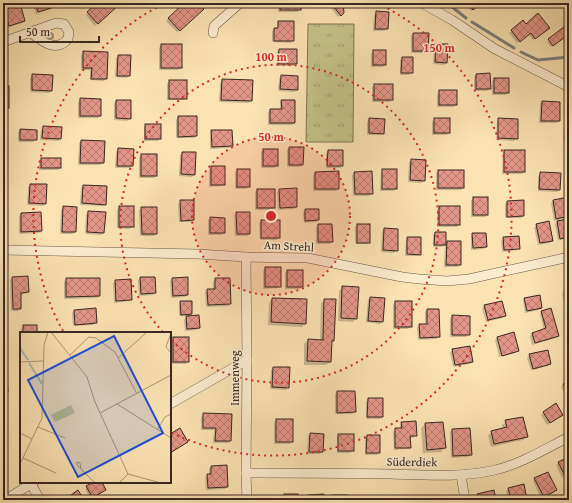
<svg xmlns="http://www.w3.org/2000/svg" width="572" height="503" viewBox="0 0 572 503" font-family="'Gentium Book Plus',serif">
  <defs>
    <pattern id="park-tufts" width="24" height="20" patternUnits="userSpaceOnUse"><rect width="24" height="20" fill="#c4c289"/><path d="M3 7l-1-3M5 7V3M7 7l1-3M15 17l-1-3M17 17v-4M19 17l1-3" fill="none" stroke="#a09e70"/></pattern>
    <pattern id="building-cross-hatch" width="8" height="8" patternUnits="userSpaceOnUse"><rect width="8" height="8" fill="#e39687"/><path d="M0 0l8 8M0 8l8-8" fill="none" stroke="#b97a6e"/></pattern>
  </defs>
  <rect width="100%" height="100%" fill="#fbe2b3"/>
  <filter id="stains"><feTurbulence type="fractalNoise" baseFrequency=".005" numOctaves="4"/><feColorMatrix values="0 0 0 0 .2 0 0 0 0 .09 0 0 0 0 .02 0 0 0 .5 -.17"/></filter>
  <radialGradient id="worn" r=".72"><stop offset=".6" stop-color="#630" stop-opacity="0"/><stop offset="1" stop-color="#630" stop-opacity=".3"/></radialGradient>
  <!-- park -->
  <polygon fill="url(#park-tufts)" stroke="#7e7454" points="308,24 354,24 353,142 306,142"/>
  <!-- shadow -->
  <g fill="#0003">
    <polygon points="15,3 19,3 24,20 22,23 7,28 3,17 3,7"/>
    <polygon points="32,3 52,3 53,6 51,9 36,14"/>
    <polygon points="69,3 79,3 74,8"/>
    <polygon points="99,3 120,3 95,26 86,15"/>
    <polygon points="186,3 198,3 203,8 177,32 166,21"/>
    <polygon points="278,3 300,3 300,9 298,12 278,12"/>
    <polygon points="327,3 342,3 343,13 338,17"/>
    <polygon points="464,3 481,3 471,11"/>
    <polygon points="376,12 387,29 384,31 373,31 374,15"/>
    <polygon points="279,22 293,40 291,43 272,42 272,31 274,29 277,29 277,24"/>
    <polygon points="523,22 525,25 546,30 533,40 528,34 517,43 509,33"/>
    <polygon points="569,24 569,47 562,38 551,47 547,42"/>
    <polygon points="413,34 427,51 425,53 411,53 411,36"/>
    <polygon points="161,45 181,68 178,70 159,70 159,48"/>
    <polygon points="437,45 446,62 444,65 433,64 434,47"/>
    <polygon points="279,50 296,64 293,66 276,66 277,52"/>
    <polygon points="373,51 385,65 383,67 371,67 371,54"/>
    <polygon points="84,52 106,78 104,81 90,80 90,70 81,70 81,55"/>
    <polygon points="118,56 130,56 129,75 127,78 115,77 116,58"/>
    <polygon points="402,58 412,73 409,75 400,75 400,60"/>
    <polygon points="33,75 51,91 49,93 30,92 30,78"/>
    <polygon points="476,75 490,88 487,91 474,91 474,77"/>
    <polygon points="281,76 297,90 294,92 278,91 279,79"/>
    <polygon points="494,79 508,92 506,95 492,95 492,81"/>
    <polygon points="222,80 251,100 249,103 219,102 220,83"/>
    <polygon points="169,81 186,98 184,100 167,100 167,84"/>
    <polygon points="374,85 392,100 390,102 372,102 372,87"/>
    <polygon points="439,91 456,105 454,107 437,107 437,94"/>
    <polygon points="81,99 100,116 98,118 78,118 78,102"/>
    <polygon points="117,101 130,118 127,121 114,120 114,103"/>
    <polygon points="282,101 294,123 292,125 268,125 268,112 270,110 280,110 280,103"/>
    <polygon points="542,102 559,121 556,123 539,123 540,104"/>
    <polygon points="178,117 196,136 194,138 176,138 176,120"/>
    <polygon points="369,119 383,133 381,135 367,135 367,122"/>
    <polygon points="434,119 449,119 449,133 447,135 432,135 432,122"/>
    <polygon points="499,119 517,138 514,141 496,140 497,122"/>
    <polygon points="567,123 569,123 569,142 563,141 564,126"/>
    <polygon points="146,125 160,139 158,141 144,141 144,128"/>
    <polygon points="43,127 61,128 60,139 58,141 40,140 41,130"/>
    <polygon points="20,130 36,140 33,142 18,142 18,132"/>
    <polygon points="212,131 232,146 229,148 210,149 210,134"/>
    <polygon points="81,141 103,163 100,165 78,165 79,143"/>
    <polygon points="289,148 303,148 302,165 300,167 287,167 287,150"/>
    <polygon points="118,149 132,166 130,168 115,168 116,152"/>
    <polygon points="263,150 277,166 274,168 261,168 261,152"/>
    <polygon points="328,151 342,165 340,168 326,168 326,153"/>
    <polygon points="505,151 524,172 522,174 502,174 503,153"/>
    <polygon points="182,153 194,174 192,177 179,176 180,155"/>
    <polygon points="141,155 156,176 154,178 139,178 139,158"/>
    <polygon points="41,159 60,159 60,168 58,170 39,170 39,161"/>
    <polygon points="411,160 424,181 421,183 408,182 409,162"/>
    <polygon points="211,167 224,184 222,186 209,187 209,170"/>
    <polygon points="237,170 249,187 246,189 235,189 235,172"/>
    <polygon points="383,170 396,188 394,191 380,191 381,172"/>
    <polygon points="438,171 463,188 461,190 436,190 436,173"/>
    <polygon points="316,173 338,189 336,191 313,191 313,175"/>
    <polygon points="355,173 372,193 369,196 353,196 352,175"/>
    <polygon points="541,173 559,190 557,192 538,191 538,176"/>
    <polygon points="30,185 45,203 43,206 27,205 28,187"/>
    <polygon points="83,186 105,204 103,206 80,205 81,188"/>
    <polygon points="296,189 296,207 294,209 278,210 277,192 280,190"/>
    <polygon points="257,190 274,207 272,210 255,210 255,192"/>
    <polygon points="473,198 488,215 485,217 471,217 471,201"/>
    <polygon points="569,198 569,218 554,221 551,203 553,201"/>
    <polygon points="181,201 193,220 191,222 179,222 178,204"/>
    <polygon points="507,202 523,215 521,218 505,218 505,204"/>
    <polygon points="64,207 75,232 73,234 60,234 61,210"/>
    <polygon points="119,207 133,226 130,229 117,228 117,210"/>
    <polygon points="440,207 459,225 457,227 437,227 437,209"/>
    <polygon points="142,208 156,234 154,236 140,236 139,210"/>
    <polygon points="306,210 318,220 316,222 304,223 303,212"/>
    <polygon points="89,212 104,232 101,235 85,234 86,214"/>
    <polygon points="40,213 41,231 39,233 19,234 19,216 21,214"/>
    <polygon points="237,213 249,234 247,236 235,236 234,215"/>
    <polygon points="211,218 224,233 222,235 208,235 208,220"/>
    <polygon points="559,220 560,221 569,220 569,238 558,240 555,224"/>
    <polygon points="262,221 279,237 277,240 260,240 259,223"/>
    <polygon points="318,225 332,242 330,244 316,244 316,227"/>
    <polygon points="357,225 369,242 367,244 355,244 355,227"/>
    <polygon points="537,225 552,240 550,243 538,245 534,227"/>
    <polygon points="384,229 397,230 397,250 394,253 381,252 382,231"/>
    <polygon points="435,233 445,244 447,242 460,265 457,267 444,267 445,245 442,247 433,247 433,235"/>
    <polygon points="473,234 486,247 483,249 471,250 471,236"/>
    <polygon points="408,238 420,254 418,256 405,256 406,240"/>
    <polygon points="504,238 519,248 516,250 502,252 501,241"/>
    <polygon points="265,268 280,286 278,288 263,289 263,271"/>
    <polygon points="288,271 302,287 299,289 285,289 285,273"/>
    <polygon points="27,277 28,292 25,294 20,295 20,308 18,311 11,311 10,280 12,278"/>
    <polygon points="140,278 155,293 153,295 139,296 138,280"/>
    <polygon points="66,279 99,296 97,298 64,299 64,282"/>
    <polygon points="173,279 187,295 185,297 171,298 170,281"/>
    <polygon points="215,279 230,303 228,306 206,307 205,292 207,290 213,290 213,282"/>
    <polygon points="115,281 131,299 129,301 114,303 113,283"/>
    <polygon points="343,287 356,318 353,322 338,321 339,291"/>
    <polygon points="569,291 569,304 565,305 562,294 565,292"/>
    <polygon points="370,298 382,321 380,324 366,322 368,300"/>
    <polygon points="272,299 305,323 302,327 268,325 269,302"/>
    <polygon points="525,299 541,308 539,310 525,313 523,301"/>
    <polygon points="325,300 333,341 331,343 330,362 326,365 304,365 304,344 308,340 320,341 321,303"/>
    <polygon points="181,302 191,314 188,317 199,327 197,330 185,331 184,320 188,316 179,316 179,304"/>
    <polygon points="395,302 411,326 408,329 393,329 393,305"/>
    <polygon points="485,306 505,315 502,318 486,322 482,308"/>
    <polygon points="427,310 439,337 436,339 418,340 417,327 420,325 425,325 425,312"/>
    <polygon points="74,311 95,323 93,325 73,326 72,313"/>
    <polygon points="542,312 558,336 556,338 532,345 530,336 532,333 544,330 540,314"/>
    <polygon points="452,316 469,334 466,337 450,337 450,319"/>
    <polygon points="23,326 36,333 21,333 21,349 21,329"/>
    <polygon points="173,338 188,361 186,364 171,364 171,341"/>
    <polygon points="497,338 518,351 515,353 499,357 495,340"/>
    <polygon points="453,350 472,362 470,364 453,367 450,352"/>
    <polygon points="530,355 550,364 548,366 531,370 527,358"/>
    <polygon points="273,368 288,387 286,390 270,389 271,370"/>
    <polygon points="569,381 569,401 561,387"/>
    <polygon points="337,392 355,412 352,414 335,414 335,394"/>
    <polygon points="368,399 382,417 380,419 366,419 366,402"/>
    <polygon points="543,413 559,417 547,425 541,415"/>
    <polygon points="204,415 230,441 228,443 213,443 214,430 201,430 201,417"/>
    <polygon points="277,420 292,441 290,444 274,444 274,422"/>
    <polygon points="506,421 526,437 523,440 491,447 488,435 492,432 503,429 502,425"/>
    <polygon points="402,423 416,435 413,438 409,438 410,447 407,449 394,450 393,432 395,429 400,429 400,425"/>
    <polygon points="443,423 444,448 441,452 423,453 421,428 425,424"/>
    <polygon points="469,429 471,455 468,457 451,458 450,432 452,430"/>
    <polygon points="310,434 322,452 320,454 307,454 308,436"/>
    <polygon points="339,435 353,451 350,453 337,453 337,437"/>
    <polygon points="367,436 379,436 379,452 377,455 365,455 365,438"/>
    <polygon points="569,459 569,474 562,478 556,465 559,463"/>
    <polygon points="211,467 227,487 225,489 206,490 205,477 208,475 209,475 209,469"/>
    <polygon points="535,479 556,490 554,492 541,499 533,481"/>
    <polygon points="95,482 101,482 103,492 97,495 98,500 85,500 89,497 85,489"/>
    <polygon points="509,488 526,500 508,500 506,491"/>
    <polygon points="478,495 495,500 476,500 476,497"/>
  </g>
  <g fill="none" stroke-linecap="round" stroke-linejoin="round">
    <!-- stream -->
    <g stroke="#79807b" stroke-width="3">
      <polyline points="447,3 466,18"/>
      <polyline points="472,22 514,48"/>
      <polyline points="521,52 538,60 569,57"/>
    </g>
  </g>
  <!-- building -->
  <g fill="url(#building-cross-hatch)" stroke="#392720">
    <polygon points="12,3 20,3 25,21 9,26 3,6"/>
    <polygon points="35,3 53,3 54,7 38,12"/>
    <polygon points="73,3 81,3 77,7"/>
    <polygon points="97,3 121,3 98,24 87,12"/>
    <polygon points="184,3 199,3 204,9 180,31 168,18"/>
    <rect x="280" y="3" width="21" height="7"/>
    <polygon points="331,3 343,3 344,13 341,16"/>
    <polygon points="468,3 482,3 473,10"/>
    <polygon points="376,11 389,12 388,29 375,29"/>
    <polygon points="538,13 550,28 535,39 531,33 520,42 511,30 523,20 526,24"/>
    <polygon points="278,21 294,21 294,41 274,41 274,28 278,28"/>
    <polygon points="569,23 569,42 565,37 553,46 548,39"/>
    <polygon points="413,33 429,33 428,51 413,51"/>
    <rect x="161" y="44" width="21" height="24"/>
    <polygon points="436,44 448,44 447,63 435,62"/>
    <polygon points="279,49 297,49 297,64 278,64"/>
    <rect x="373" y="50" width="13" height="15"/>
    <polygon points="83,51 108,52 107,79 91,79 92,68 83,68"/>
    <polygon points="118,55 131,55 130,76 117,76"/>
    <polygon points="402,57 413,57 413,73 401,73"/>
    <polygon points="490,73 491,89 476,89 476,74"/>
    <polygon points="32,74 53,75 52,91 32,90"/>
    <polygon points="281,75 298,76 298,90 280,89"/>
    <rect x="494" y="78" width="15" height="15"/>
    <polygon points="222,79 253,80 252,101 221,100"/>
    <rect x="169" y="80" width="18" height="19"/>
    <rect x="374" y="84" width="19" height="16"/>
    <rect x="3" y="86" width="6" height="22"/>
    <rect x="439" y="90" width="18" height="15"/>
    <polygon points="80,98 101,99 101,116 80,116"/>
    <polygon points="116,100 131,100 131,119 116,118"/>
    <polygon points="281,100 295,100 295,123 270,123 270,109 282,109"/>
    <polygon points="542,101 560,102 560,121 541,121"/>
    <polygon points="178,116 197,116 197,136 178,137"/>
    <polygon points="369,118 385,119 384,134 369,133"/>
    <rect x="434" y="118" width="16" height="15"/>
    <polygon points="498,118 518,119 518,139 498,138"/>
    <polygon points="566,122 569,122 569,140 565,139"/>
    <rect x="145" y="124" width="16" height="15"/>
    <polygon points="43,126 62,127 61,139 42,138"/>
    <polygon points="20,129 37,130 37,140 20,140"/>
    <polygon points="211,130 232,130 233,146 212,147"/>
    <polygon points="81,140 105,141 104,163 80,163"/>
    <polygon points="289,147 304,147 303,165 289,165"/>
    <polygon points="118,148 134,149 133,166 117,166"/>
    <rect x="263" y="149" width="15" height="17"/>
    <polygon points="328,150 343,150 343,166 327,166"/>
    <rect x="504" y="150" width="21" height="22"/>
    <polygon points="182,152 196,152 195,175 181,174"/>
    <rect x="141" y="154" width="16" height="22"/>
    <rect x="41" y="158" width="20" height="10"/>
    <polygon points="411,159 426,160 425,181 410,180"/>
    <rect x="211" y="166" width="14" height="19"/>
    <rect x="237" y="169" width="13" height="18"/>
    <rect x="382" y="169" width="15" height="20"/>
    <rect x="438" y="170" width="26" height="18"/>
    <polygon points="339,171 339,189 315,189 315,172"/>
    <polygon points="372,171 373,194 355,194 354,172"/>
    <polygon points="540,172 561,173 560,190 539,189"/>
    <polygon points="30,184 47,184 46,204 29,203"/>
    <polygon points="83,185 107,186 106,205 82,203"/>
    <polygon points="297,188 297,207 280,208 279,189"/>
    <rect x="257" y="189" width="18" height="19"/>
    <rect x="473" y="197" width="15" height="18"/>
    <polygon points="569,197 569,216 556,219 553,200"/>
    <polygon points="180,200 194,200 194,220 181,221"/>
    <polygon points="524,200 524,216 507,217 507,201"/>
    <polygon points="63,206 77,207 76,232 62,232"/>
    <rect x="119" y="206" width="15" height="21"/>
    <rect x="439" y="206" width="21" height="19"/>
    <polygon points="141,207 157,207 157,234 142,234"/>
    <polygon points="305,209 319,209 319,220 305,221"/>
    <polygon points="88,211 106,212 104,233 87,232"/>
    <polygon points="41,212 42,231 21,232 21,213"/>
    <polygon points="236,212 250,212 250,234 237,234"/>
    <polygon points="210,217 225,218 225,233 210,233"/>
    <polygon points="569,219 569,237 560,239 557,221"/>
    <rect x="261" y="220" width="19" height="18"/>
    <polygon points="549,221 553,241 540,243 536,224"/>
    <polygon points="318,224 332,224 333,242 318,242"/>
    <rect x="357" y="224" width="13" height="19"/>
    <polygon points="384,228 398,229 398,251 383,250"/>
    <polygon points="435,232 446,232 446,245 434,245"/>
    <polygon points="472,233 486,233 487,247 473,248"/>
    <polygon points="519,236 520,249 504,250 503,237"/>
    <polygon points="407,237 421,237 421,255 407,254"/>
    <polygon points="447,241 461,241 461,265 446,265"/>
    <rect x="265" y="267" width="16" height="20"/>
    <rect x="287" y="270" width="16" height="17"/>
    <polygon points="28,276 29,292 21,293 21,309 13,309 12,277"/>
    <polygon points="140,277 155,277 156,293 141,294"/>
    <polygon points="188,277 188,295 173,296 172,278"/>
    <polygon points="66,278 100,278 100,296 66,297"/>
    <polygon points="215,278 230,278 231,304 208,305 207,289 215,289"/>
    <polygon points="131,279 132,300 116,301 115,280"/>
    <polygon points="342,286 359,287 357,319 341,318"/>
    <polygon points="569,290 569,305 568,306 564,291"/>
    <polygon points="540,295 542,308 527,311 524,298"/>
    <polygon points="370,297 385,298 383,322 368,321"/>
    <polygon points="272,298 307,299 306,324 271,322"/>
    <polygon points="324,299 336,299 334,341 332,341 331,362 307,361 308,339 323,340"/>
    <polygon points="180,301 192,301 192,314 181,315"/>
    <rect x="395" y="301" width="17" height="26"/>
    <polygon points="502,301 506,316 488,320 484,305"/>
    <polygon points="96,308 97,323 75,325 74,310"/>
    <polygon points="551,308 559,336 535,343 532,333 546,328 541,311"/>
    <polygon points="427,309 439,309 440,337 420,338 419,324 427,324"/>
    <polygon points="199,315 200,328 187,329 186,316"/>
    <polygon points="452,315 470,316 470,335 452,335"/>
    <polygon points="3,319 4,319 5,362 3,362"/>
    <rect x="23" y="325" width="14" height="8"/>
    <polygon points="514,332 519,351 502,356 497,337"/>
    <rect x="173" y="337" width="16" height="25"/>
    <polygon points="470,346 473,362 455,365 452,349"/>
    <polygon points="548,350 551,364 533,369 529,354"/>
    <polygon points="273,367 290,367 289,388 272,387"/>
    <polygon points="3,375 7,375 8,392 3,393"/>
    <polygon points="569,380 569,395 563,384"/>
    <polygon points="337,391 355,391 356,412 337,413"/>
    <polygon points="368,398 383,398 383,417 367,417"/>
    <polygon points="556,403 563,415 550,423 543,412"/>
    <polygon points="203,413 232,414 231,441 215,441 216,428 203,428"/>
    <polygon points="523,417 528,437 494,444 491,431 507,427 505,420"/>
    <rect x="276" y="419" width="17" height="23"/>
    <polygon points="416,421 417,436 410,436 411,448 395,448 395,428 402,428 401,422"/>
    <polygon points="443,422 446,448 427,450 425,423"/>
    <polygon points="180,428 188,442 170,453 170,434"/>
    <polygon points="470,428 472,455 453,456 452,429"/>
    <polygon points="310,433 324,434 323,452 309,452"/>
    <rect x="338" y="434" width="16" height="17"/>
    <polygon points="367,435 380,435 380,453 366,453"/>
    <rect x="3" y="448" width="3" height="12"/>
    <polygon points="569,457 569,474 565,476 558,462"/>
    <polygon points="227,465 228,487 208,488 207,474 211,474 211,466"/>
    <polygon points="548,472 557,490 544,497 534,478"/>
    <polygon points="93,482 102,482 106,490 97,495 100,499 99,500 84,500 84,499 91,495 86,486"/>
    <polygon points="524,484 527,500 511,500 508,488"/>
    <polygon points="78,490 84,500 64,500"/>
    <polygon points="494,490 496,500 479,500 477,494"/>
    <rect x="284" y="494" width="14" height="6"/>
    <polygon points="324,494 324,500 308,500 308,495"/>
    <rect x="332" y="495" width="15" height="5"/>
    <rect x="382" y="496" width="15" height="4"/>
    <polygon points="430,496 446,497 446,500 430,500"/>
  </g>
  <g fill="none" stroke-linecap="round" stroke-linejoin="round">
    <defs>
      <g id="street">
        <polyline points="422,3 452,20 495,49 569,87"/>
        <polyline points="213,33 214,26 240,3"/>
        <path d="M3,42L56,23L64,24L69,32L68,39C56,53 42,41 31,33"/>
        <polyline points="3,250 198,254 246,257 308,258 402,277 419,279 447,281 469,279 569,257"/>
        <polyline points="246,257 247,360 246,473 247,500"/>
        <polyline points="170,404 247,360"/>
        <path d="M246,473C294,473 341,473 389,474C424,475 460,478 495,470C521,464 545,449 569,437"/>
        <polyline points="461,475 465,500"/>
        <polyline points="31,484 40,500"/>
        <polyline points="5,500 34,482"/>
      </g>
    </defs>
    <!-- street casing -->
    <use href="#street" stroke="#6a5645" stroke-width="10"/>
    <!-- street -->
    <use href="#street" stroke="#fcecce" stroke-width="9"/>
  </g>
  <!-- trees -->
  <circle fill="#a49170" cx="50" cy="36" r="4"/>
  <!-- distance rings -->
  <circle cx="271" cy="216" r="79" fill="#d62828" fill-opacity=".12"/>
  <g fill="none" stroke="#d62828" stroke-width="2" stroke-dasharray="2 4">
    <circle cx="271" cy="216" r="79"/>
    <path d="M163 332A159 159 0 1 1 171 340"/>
    <path d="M63 331A238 238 0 0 1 165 3M377 3A238 238 0 0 1 170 432"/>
  </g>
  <g text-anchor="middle" stroke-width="3" stroke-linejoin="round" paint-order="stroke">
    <!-- street labels -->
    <g font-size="12" fill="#392720" stroke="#fcecce">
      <text transform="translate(289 246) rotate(3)" y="4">Am Strehl</text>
      <text transform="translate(235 378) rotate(-90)" y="4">Immenweg</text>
      <text transform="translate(412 462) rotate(1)" y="4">Süderdiek</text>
    </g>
  </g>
  <!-- overview -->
  <g transform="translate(20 332)">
    <rect width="151" height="151" fill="#fbe2b3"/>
    <path d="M51,73L55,81L35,90L31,83Z" fill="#c4c289"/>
    <path fill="none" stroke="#a3bcb7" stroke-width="2" d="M0,16L8,28M9,31L22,52"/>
    <path fill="none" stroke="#ad9778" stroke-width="1" d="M31,0L67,45L75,70L108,142M151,1L146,15L151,21M50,23L69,5L76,6L95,20L117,62M98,26L127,0M0,30L23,29M97,72L151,106M80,81L151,43M18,95L45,106M137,98L145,85L151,82M0,101L12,107M3,126L36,141M0,132L22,86L24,13L28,0M61,137L60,131L57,130V133L75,151M108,142L141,151M99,151L108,142"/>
    <path fill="#1d4ed8" fill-opacity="0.15" stroke="#1d4ed8" stroke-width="2" d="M94,4L143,101L58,145L8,48Z"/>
    <rect width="151" height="151" fill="none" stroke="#392720" stroke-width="2"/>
  </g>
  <circle cx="271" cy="216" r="6" fill="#d62828" stroke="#fcecce" stroke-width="2"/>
  <g font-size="12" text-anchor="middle" font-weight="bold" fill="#d62828" stroke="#fcecce" stroke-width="3" stroke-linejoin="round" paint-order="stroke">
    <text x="439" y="52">150 m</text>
    <text x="271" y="61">100 m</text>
    <text x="271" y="141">50 m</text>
  </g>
  <!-- margin -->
  <rect width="572" height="503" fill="none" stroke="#fbe2b3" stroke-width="16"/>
  <rect x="4" y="4" width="564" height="495" fill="none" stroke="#392720" stroke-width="2"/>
  <rect x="8" y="8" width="556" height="487" fill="none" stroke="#392720"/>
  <!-- scale -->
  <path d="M20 36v6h79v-6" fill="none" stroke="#392720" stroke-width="2"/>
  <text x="26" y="36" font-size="12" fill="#392720" stroke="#fcecce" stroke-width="3" paint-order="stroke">50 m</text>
  <rect width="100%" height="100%" filter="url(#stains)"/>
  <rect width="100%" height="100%" fill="url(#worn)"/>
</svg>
